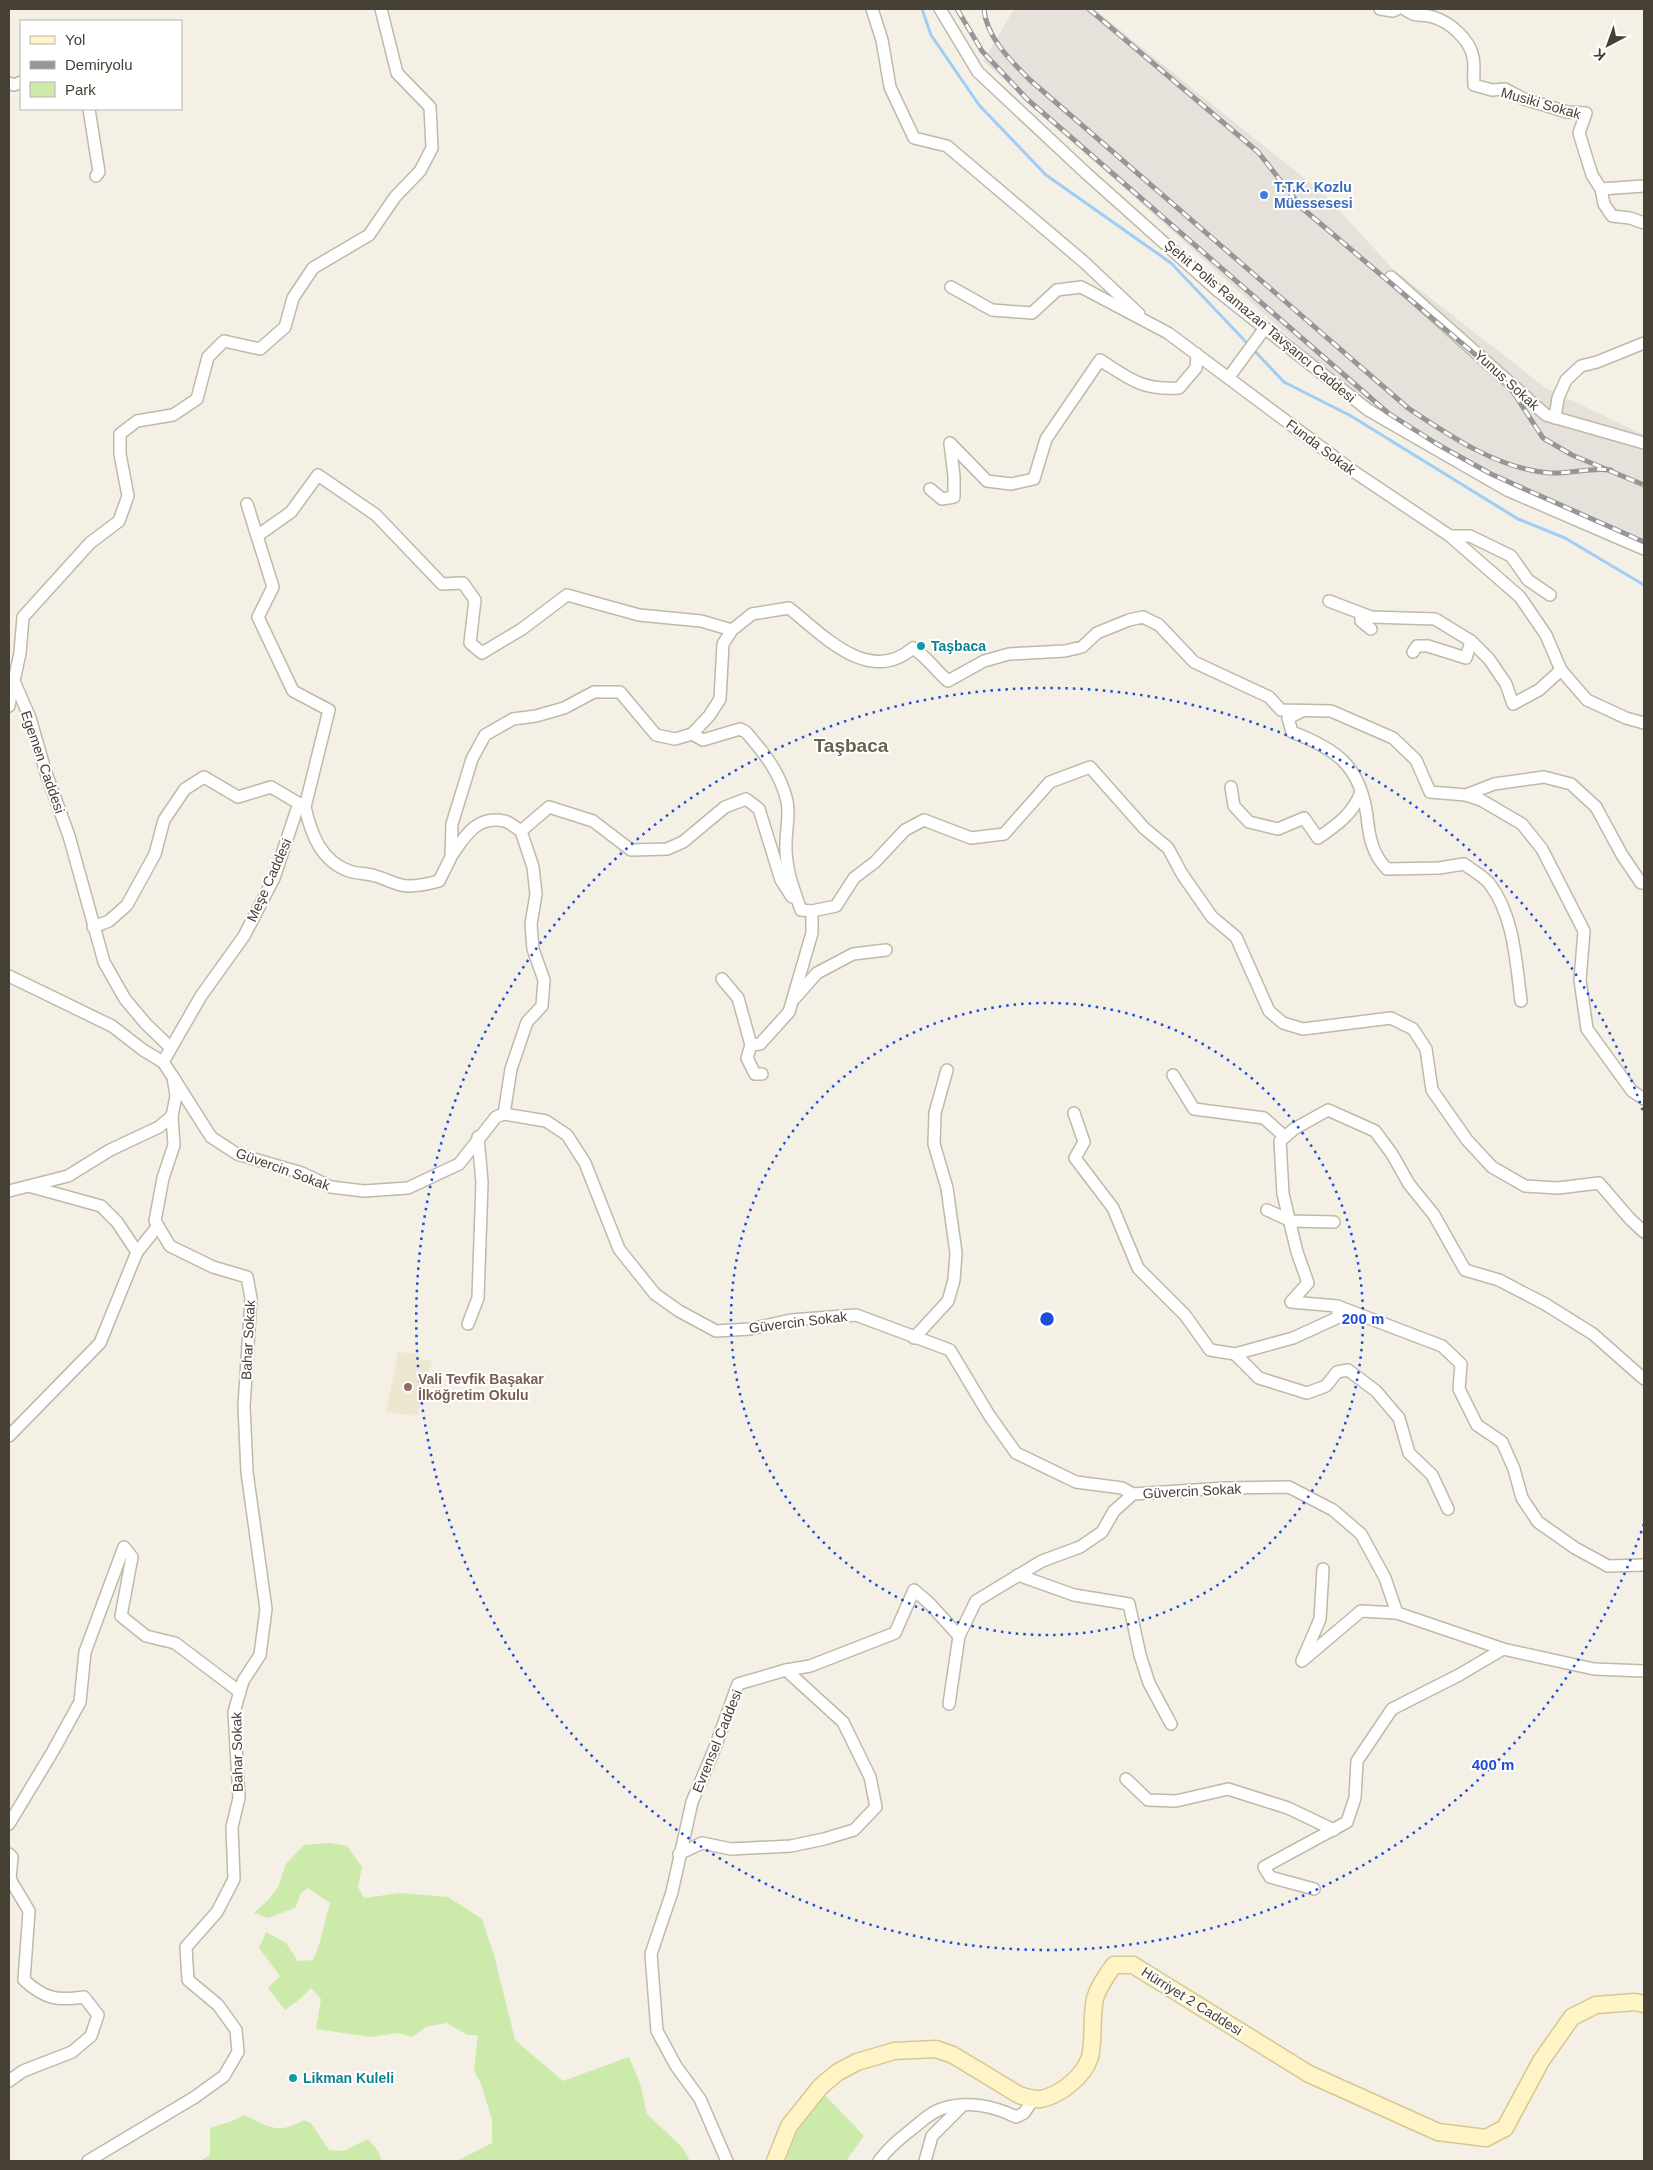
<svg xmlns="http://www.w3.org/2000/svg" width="1653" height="2170" viewBox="0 0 1653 2170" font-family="Helvetica,sans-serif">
  <rect width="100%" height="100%" fill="#f4f0e6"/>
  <!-- industrial -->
  <polygon fill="#e6e2db" points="1014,9 1094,9 1326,196 1393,269 1546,388 1644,435 1644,540 1471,465 1372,411 983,61"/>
  <!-- education -->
  <polygon fill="#eee7cf" points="398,1352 421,1354 419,1359 432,1361 417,1416 386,1412"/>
  <!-- green -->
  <g fill="#ccebab">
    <path d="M329,1843L347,1846L362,1867L358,1887L364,1898L400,1893L448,1897L482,1919L494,1955L515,2040L563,2081L629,2057L640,2083L647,2114L682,2147L690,2161H457L492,2143V2120L481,2084L474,2071L478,2035H467L447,2023L426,2027L412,2037L398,2033L370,2037L316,2029L321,1999L311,1988L300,1999L285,2010L268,1988L280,1976L259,1948L266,1932L286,1943L298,1961L313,1960C322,1941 324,1923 330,1903L308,1888L301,1893L295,1908L268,1918L254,1913L268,1900L278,1887L286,1864L304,1845Z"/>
    <path d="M824,2094L864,2136L846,2161H786C792,2132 804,2116 824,2094Z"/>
    <path d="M244,2115C270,2127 277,2135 304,2120L311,2123L329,2150L343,2151L368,2139L378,2151L382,2161H200L210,2155V2128L232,2121Z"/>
  </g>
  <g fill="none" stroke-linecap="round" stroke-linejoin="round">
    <!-- stream -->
    <polyline stroke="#9ecdf5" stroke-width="3" points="922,9 931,35 979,105 1046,175 1171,263 1284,382 1351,416 1518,519 1565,538 1644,585"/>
    <defs>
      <g id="street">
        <polyline points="872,9 882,40 890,87 914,138 947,146 1084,262 1139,314"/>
        <polyline points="940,9 978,72 1087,174 1218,291 1368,410 1507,490 1644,549"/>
        <polyline points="1380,9 1393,11 1397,9"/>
        <path d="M1404,9C1419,19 1419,13 1433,17C1450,22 1470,40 1473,57C1475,66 1473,76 1474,85L1492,90L1505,89L1524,99L1567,112L1586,113L1579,133L1592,175L1601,189L1604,204L1612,216L1630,218L1644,223"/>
        <polyline points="9,83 14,85 21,82"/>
        <polyline points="89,109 99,172 96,176"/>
        <polyline points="1601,189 1644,186"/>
        <polyline points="1391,277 1546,415 1644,443"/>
        <polyline points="951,287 992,310 1032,313 1057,290 1081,287 1168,333 1353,471 1450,536 1520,597 1546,635 1561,670 1587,700 1626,718 1644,723"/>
        <polyline points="1229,377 1265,328"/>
        <polyline points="1555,418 1558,398 1566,380 1581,366 1597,362 1644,343"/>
        <path d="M930,489L942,499L954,497V476L950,443L987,481L1011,484L1034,479L1046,439L1100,360C1130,379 1141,390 1179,388L1196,368L1197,354"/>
        <polyline points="257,536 291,512 318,475 376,515 442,584 463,583 475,600 470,643 482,653 522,629 567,595 639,615 701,621 732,630"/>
        <polyline points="1450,536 1470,536 1511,556 1528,580 1550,595"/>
        <polyline points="1329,601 1371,617 1435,619 1471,641 1489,659 1506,684 1513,704 1539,690 1561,670"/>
        <polyline points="1361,615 1361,621 1371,629"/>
        <polyline points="1413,652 1417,646 1428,646 1466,658 1471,641"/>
        <polyline points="9,706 13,683"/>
        <path d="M1302,711L1288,718L1292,732C1336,749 1360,765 1367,816C1369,836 1372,854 1387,869L1439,868L1464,864C1472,870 1483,876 1489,883C1514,915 1516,962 1521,1001"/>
        <path d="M692,734L703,740L740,729L746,732C764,753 780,772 787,801C790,815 786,829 786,843C785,867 793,888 801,910L812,911L836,906L854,878L875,862L905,830L924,820L971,838L1004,834L1050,782L1090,767L1144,828L1168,848L1182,874L1212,917L1236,937L1269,1011L1283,1023L1303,1029L1391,1018L1413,1029L1426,1049L1432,1090L1467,1140L1492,1167L1525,1186L1558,1188L1599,1183L1630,1219L1644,1232"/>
        <path d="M1231,787L1234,806L1249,822L1278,829L1304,818L1318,838C1337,825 1353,814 1361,792"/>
        <polyline points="1466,795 1481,800 1522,824 1542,849 1584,931 1580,980 1587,1029 1632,1091 1644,1099"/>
        <path d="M452,855C465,836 477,815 504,821C510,822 516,828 521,831"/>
        <polyline points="93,927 109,921 127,905 155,854 164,820 185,789 204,777 238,797 271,787 305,807 329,710 293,691 258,617 273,587 247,504"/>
        <polyline points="9,976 112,1026 143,1050 163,1062 173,1077 176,1096 172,1116 159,1127 110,1150 68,1176 9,1191"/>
        <polyline points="722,979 738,998 751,1045 760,1044 789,1012 812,933 812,911"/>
        <polyline points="795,998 817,973 853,954 886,950"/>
        <polyline points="751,1045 747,1058 755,1074 762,1074"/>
        <polyline points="170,1047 146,1024 125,999 104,962 69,836 46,773 30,718 14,681 20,653 23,617 90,543 119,521 128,496 120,454 120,434 137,421 173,415 197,399 208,357 224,341 260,349 285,327 293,298 313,268 369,235 395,197 420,171 432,148 430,107 397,73 381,9"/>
        <path d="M163,1062L201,996L244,936L274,878L297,809L305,807C311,834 321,861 349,871C357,874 367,873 375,876C384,878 392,883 401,885C412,888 428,884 439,881L451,857L452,824L472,759L485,735L513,719L536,716L564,708L594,692H620L656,735L675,739L692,734L709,716L720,699L723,644L732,630L752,614L789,608C823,635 869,686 913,648C927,657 936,671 948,681L984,661L1009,654L1065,651L1082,647L1097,633L1129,620L1143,617L1159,625L1194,662L1269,697L1281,710L1331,711L1393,738L1416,760L1430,792L1466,795L1494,784L1544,777L1571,784L1596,807L1622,855L1641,883L1644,882"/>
        <polyline points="1173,1075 1194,1109 1264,1118 1285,1137"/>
        <polyline points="173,1077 211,1137 237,1154 302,1173 331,1187 364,1191 408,1188 459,1164 496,1117 504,1114 546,1121 567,1135 585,1163 619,1249 655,1294 679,1311 716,1331 750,1329 791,1320 856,1315 950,1350 989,1415 1016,1453 1076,1482 1122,1488 1133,1494 1225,1488 1289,1487 1333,1510 1361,1534 1385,1578 1397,1613 1503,1649 1594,1669 1644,1671"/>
        <polyline points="1074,1113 1084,1142 1075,1158 1113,1208 1138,1268 1185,1315 1210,1350 1235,1354 1293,1338 1339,1317 1337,1306 1291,1302 1308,1283 1297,1252 1283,1194 1280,1141 1294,1129 1328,1110 1375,1131 1392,1154 1409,1184 1434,1215 1465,1270 1499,1280 1545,1304 1593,1334 1644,1379"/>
        <polyline points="504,1114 511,1069 527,1022 542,1006 544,980 533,949 531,924 536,894 533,867 521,831 549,807 593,821 631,850 667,849 683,842 725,807 746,799 759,809 781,880 792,897"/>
        <polyline points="1267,1210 1291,1221 1334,1222"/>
        <polyline points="137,1252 158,1226"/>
        <polyline points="1337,1306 1442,1346 1461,1364 1459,1389 1477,1425 1502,1442 1514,1469 1522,1498 1538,1522 1575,1548 1608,1566 1644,1565"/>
        <polyline points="468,1324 478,1298 482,1182 478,1137"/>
        <polyline points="914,1338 948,1301 954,1280 956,1253 947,1188 934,1144 935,1113 947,1070"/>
        <polyline points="1235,1354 1259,1378 1307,1393 1326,1386 1337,1372 1348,1370 1376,1391 1399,1418 1409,1453 1432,1475 1448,1509"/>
        <polyline points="9,1436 100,1343 137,1252 117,1222 101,1206 32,1187"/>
        <polyline points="1323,1569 1320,1619 1302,1661 1361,1611 1397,1613"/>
        <polyline points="1018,1575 1074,1595 1129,1604 1140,1655 1149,1683 1171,1724"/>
        <polyline points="949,1704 959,1636"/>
        <polyline points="1126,1779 1148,1800 1176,1801 1228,1789 1288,1808 1334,1830"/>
        <polyline points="9,1824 53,1751 80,1702 85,1652 124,1547 132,1557 121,1616 146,1636 175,1643 240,1692"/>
        <path d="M9,1854L12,1857L10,1879L29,1911L24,1980C45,1999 57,2001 84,1997L98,2015L91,2036L72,2052L23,2071L9,2081"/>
        <polyline points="679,1854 702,1843 731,1849 791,1846 824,1839 854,1830 876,1807 870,1777 843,1722 786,1670"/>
        <polyline points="1314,1889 1270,1877 1264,1867 1347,1822 1355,1798 1357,1761 1392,1709 1459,1675 1503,1649"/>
        <polyline points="88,2161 195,2097 224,2076 238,2052 236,2030 218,2005 188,1980 186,1947 217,1912 234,1879 232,1827 239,1798 234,1712 243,1681 260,1655 266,1609 247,1472 244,1406 251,1298 247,1277 213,1267 170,1246 155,1221 163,1178 174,1145 172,1116"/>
        <polyline points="727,2161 700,2099 676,2066 657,2031 651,1954 672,1892 692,1802 714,1750 738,1684 786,1670 810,1666 895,1633 914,1590 930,1604 959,1636 976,1601 1042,1561 1080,1547 1102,1532 1114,1511 1133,1494"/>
        <path d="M879,2161C888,2148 899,2139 912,2129C921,2122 932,2111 944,2108C968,2101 994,2106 1016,2117L1024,2113L1034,2098"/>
        <polyline points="925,2161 932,2136 963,2105"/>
      </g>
      <path id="secondary" d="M775,2161L789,2126L821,2086L838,2072L857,2062L894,2051L936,2049L953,2055L1019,2095C1026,2097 1034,2100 1041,2099C1061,2095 1084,2076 1090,2057C1094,2042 1091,2017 1095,1999C1098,1987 1107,1975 1114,1965H1133L1309,2074L1438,2132L1486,2138L1505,2128L1541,2061L1572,2017L1596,2005L1635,2002L1644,2004"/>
    </defs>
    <!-- street casing -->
    <use href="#street" stroke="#c0b9a8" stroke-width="14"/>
    <!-- secondary casing -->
    <use href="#secondary" stroke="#d7c892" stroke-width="19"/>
    <!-- street -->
    <use href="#street" stroke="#fff" stroke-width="11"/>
    <!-- secondary -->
    <use href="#secondary" stroke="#fff4c5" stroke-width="16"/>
    <defs>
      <g id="rail">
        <polyline points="957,9 982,51 1027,99 1388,413 1437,444 1491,474 1644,542"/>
        <path d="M984,9C986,37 1011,61 1030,80L1408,408C1450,436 1498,469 1550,473C1570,474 1591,467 1611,470"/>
        <polyline points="1089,9 1258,152 1302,208 1497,373 1513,392 1543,438 1572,455 1644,485"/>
      </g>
    </defs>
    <!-- rail casing -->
    <use href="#rail" stroke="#969696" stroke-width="5"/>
    <!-- rail -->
    <use href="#rail" stroke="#fff" stroke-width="3" stroke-dasharray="9" stroke-linecap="butt"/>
  </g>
  <!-- distance rings -->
  <g fill="none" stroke="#1d4ed8" stroke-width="2.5" stroke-dasharray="2.5 5">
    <circle cx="1047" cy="1319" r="316"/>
    <path d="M1644 1524A631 631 0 1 1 1644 1114"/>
  </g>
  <!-- markers -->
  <circle fill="#3f7fe0" stroke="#fff" stroke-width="2" cx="1264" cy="195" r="5"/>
  <g fill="#0f9aa8" stroke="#fff" stroke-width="2">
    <circle cx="921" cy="646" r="5"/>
    <circle cx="293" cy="2078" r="5"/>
  </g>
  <circle fill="#8d6e63" stroke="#fff" stroke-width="2" cx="408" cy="1387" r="5"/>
  <g text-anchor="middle" stroke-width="4" stroke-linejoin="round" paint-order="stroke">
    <!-- street labels -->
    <g font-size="14" fill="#474135" stroke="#fff">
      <text transform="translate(1541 103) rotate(16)" y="5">Musiki Sokak</text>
      <text transform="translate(1260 321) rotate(40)" y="5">Şehit Polis Ramazan Tavşancı Caddesi</text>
      <text transform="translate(1507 380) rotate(42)" y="5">Yunus Sokak</text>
      <text transform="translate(1321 447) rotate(37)" y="5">Funda Sokak</text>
      <text transform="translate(43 762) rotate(71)" y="5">Egemen Caddesi</text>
      <text transform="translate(269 880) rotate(-66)" y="5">Meşe Caddesi</text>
      <text transform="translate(283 1169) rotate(20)" y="5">Güvercin Sokak</text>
      <text transform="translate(798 1322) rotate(-7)" y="5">Güvercin Sokak</text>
      <text transform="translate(248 1340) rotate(-87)" y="5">Bahar Sokak</text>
      <text transform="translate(1192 1491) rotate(-3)" y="5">Güvercin Sokak</text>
      <text transform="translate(717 1741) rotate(-68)" y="5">Evrensel Caddesi</text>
      <text transform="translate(237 1752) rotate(-91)" y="5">Bahar Sokak</text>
      <text transform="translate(1192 2001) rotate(32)" y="5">Hürriyet 2 Caddesi</text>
    </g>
    <!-- shop labels -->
    <g font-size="14" font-weight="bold" fill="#366cbe" stroke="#fff" text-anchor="start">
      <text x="1274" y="192">T.T.K. Kozlu<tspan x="1274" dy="16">Müessesesi</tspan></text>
    </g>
    <!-- culture labels -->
    <g font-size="14" font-weight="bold" fill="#0d838f" stroke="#fff" text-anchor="start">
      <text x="931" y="651">Taşbaca</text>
      <text x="303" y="2083">Likman Kuleli</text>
    </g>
    <!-- education labels -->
    <g font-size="14" font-weight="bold" fill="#785e54" stroke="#fff" text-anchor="start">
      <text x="418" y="1384">Vali Tevfik Başakar<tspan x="418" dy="16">İlköğretim Okulu</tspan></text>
    </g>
    <!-- district labels -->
    <g font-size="19" font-weight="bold" fill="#6b604b" stroke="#fff">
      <text x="851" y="752">Taşbaca</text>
    </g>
  </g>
  <circle cx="1047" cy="1319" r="8" fill="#1d4ed8" stroke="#fff" stroke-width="2.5"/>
  <g font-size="15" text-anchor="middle" font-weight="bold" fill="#1d4ed8" stroke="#fff" stroke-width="4" stroke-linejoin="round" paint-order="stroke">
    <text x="1363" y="1324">200 m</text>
    <text x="1493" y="1770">400 m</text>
  </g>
  <!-- border -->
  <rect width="1653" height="2170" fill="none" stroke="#474135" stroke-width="20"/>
  <!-- legend -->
  <rect x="20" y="20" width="162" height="90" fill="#ffffff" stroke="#b5b3ae"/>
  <rect x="30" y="36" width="25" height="8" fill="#fff4c5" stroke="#b5b3ae"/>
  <text x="65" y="45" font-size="15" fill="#474135">Yol</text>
  <rect x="30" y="61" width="25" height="8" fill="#969696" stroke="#b5b3ae"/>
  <text x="65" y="70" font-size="15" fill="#474135">Demiryolu</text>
  <rect x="30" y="82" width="25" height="15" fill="#ccebab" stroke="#b5b3ae"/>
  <text x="65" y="95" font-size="15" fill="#474135">Park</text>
  <!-- north arrow -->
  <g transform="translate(1608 45) rotate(221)" stroke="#ffffff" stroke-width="4" paint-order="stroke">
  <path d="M0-4L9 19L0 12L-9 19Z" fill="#474135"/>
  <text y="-8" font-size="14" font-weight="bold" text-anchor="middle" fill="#474135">K</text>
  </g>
</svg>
